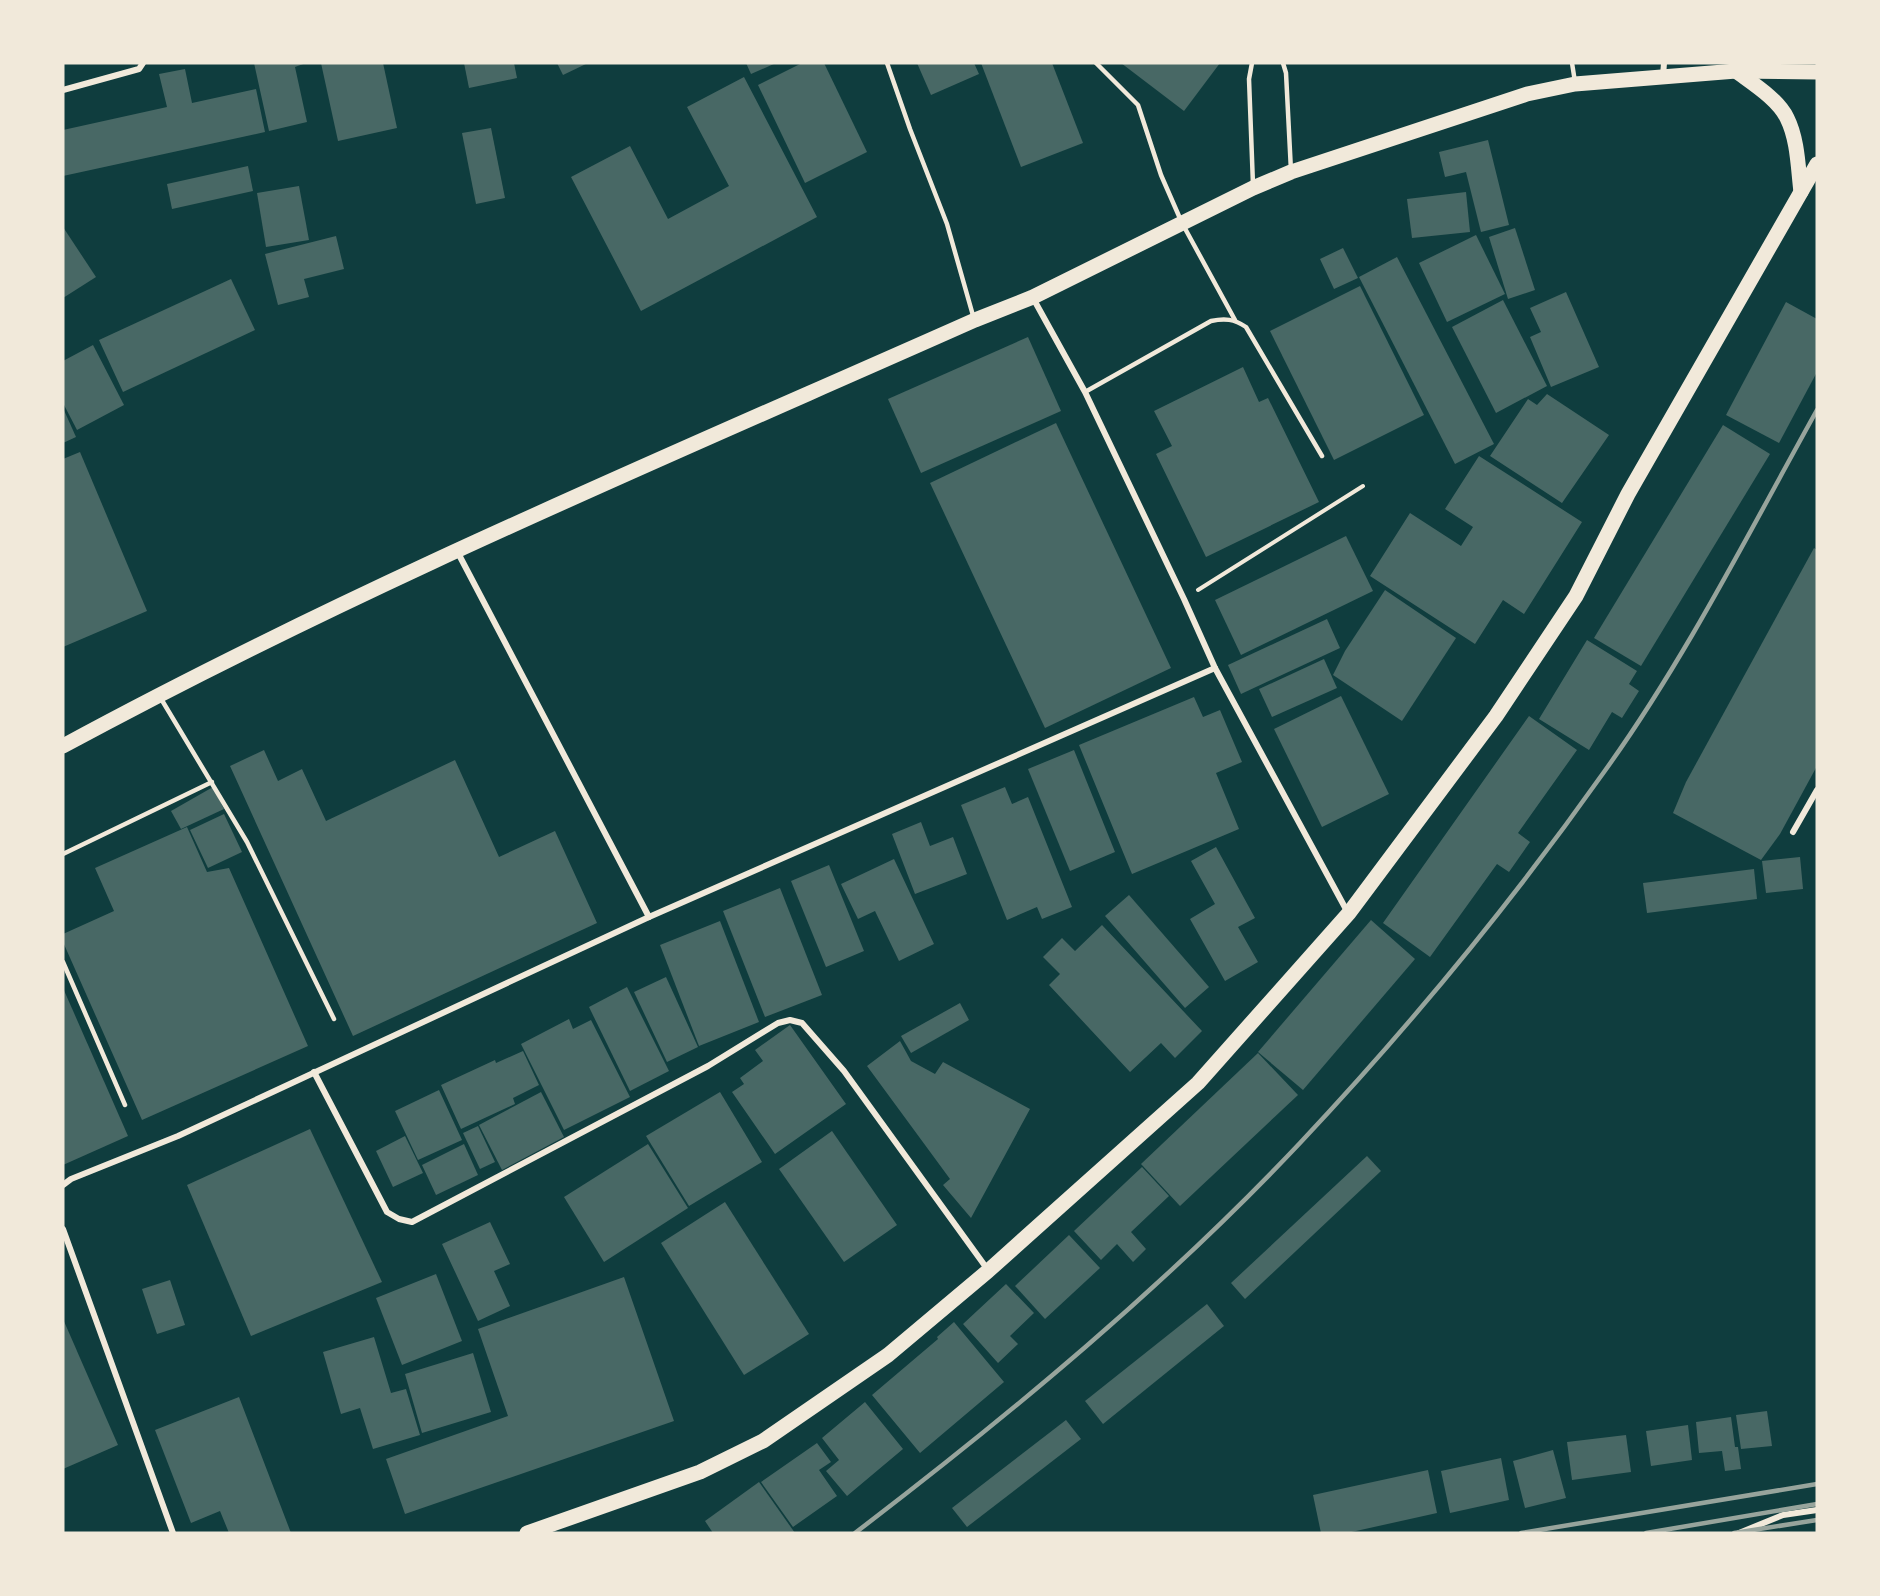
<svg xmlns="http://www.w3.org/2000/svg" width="1880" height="1596" viewBox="0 0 1880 1596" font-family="Inter,sans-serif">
  <rect width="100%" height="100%" fill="#0f3d3e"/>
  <!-- building -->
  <g fill="#486865">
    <polygon points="254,63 306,63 295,67 307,122 269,131"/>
    <polygon points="321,63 383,63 397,128 338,141"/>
    <polygon points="464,63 514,63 517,78 469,88"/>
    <polygon points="557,63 588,63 563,75"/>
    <polygon points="746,63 776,63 751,74"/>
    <polygon points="802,63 824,63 867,152 805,183 758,85"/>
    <polygon points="917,63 974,63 979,74 931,95"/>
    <polygon points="981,63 1052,63 1083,143 1021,167"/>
    <polygon points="1121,63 1220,63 1184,111"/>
    <polygon points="185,69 192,103 256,89 265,132 63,176 63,130 167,107 159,74"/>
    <polygon points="744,77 817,217 641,311 571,177 630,146 668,219 729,186 687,107"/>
    <polygon points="491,128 505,198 476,204 462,133"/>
    <polygon points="1488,140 1509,225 1481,232 1466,172 1445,177 1439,152"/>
    <polygon points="248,166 253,191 172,209 167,184"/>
    <polygon points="299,186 309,240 266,247 257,193"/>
    <polygon points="1466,192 1470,232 1412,238 1407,199"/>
    <polygon points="63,227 96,277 63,298"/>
    <polygon points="1515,228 1535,290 1508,299 1489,237"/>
    <polygon points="1476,235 1505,294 1447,322 1419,263"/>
    <polygon points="336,236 344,269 304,279 309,297 278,305 265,254"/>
    <polygon points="1343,248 1358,278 1334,289 1320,259"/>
    <polygon points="1397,257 1494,444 1455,464 1359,277"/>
    <polygon points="231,279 255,330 123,392 99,340"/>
    <polygon points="1360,286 1424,415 1334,460 1270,331"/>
    <polygon points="1566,292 1599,367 1551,387 1530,337 1541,332 1530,308"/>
    <polygon points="1503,300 1547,386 1496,413 1452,327"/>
    <polygon points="1786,302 1817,319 1817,372 1779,443 1726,415"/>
    <polygon points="1028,337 1061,411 921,473 888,399"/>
    <polygon points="93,345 124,405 77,430 63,403 63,361"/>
    <polygon points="1243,367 1259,402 1268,398 1319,502 1206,557 1156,454 1172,446 1154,411"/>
    <polygon points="1547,394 1609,435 1562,503 1490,456 1528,399 1537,405"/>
    <polygon points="63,408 76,437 63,443"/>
    <polygon points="1056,423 1171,668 1045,728 930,483"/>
    <polygon points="1723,425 1770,454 1641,666 1594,638"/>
    <polygon points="80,452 147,611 63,647 63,459"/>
    <polygon points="1479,456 1582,522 1524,614 1503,600 1475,644 1370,576 1410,513 1461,546 1473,527 1445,509"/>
    <polygon points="1346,536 1373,591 1241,655 1215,600"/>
    <polygon points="1814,548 1817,550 1817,766 1780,834 1761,860 1673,813 1686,782"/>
    <polygon points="1385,590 1456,638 1402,721 1333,675 1345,651"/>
    <polygon points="1327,619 1340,648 1241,694 1228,665"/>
    <polygon points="1587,640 1637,671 1629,684 1639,691 1622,718 1612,712 1589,750 1539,719"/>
    <polygon points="1324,659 1337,688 1272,717 1259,689"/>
    <polygon points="1341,696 1389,794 1322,827 1274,729"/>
    <polygon points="1194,697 1203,717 1220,710 1242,762 1216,773 1239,829 1132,874 1079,745"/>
    <polygon points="1529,716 1577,750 1518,833 1530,842 1509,872 1497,864 1430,957 1383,923"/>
    <polygon points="264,750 278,781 302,769 326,821 455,760 499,857 555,831 597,923 353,1036 230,766"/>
    <polygon points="1074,750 1115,852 1070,871 1028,769"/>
    <polygon points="213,787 224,809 181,829 171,811"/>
    <polygon points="1005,787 1012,804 1028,797 1072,907 1042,919 1037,907 1007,920 961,805"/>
    <polygon points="224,814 242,852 208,868 190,830"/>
    <polygon points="921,822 930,846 953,837 967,874 915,894 892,834"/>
    <polygon points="187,827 207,872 229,868 308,1046 142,1120 63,942 63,934 114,911 95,868"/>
    <polygon points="1216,847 1255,918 1238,927 1258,962 1225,981 1190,919 1215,904 1191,861"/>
    <polygon points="1800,857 1803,889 1766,893 1762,861"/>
    <polygon points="894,859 934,944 899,961 875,911 858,919 841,884"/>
    <polygon points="829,865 864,951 826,967 791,881"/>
    <polygon points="1754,869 1757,899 1647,913 1643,883"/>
    <polygon points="780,888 822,995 765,1017 723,911"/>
    <polygon points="1129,895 1209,987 1185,1008 1105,916"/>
    <polygon points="1371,920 1415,959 1303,1090 1258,1052"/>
    <polygon points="720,921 759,1022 699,1046 660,945"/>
    <polygon points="1102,925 1202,1031 1175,1058 1161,1043 1130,1072 1049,985 1060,974 1043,957 1062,938 1075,951"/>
    <polygon points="666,977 698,1047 667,1062 634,992"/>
    <polygon points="627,987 669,1071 630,1091 589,1007"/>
    <polygon points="63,988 128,1136 63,1165"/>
    <polygon points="960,1003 969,1020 911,1053 901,1036"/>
    <polygon points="569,1019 573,1029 591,1020 630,1097 564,1130 521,1044"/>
    <polygon points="790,1025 846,1104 775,1154 732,1092 744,1084 740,1078 763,1061 755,1050"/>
    <polygon points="900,1041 911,1061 935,1074 943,1062 1030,1109 971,1218 943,1185 950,1179 867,1066"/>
    <polygon points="523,1051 539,1085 513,1098 515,1104 461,1129 441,1085 495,1060 496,1063"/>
    <polygon points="1258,1053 1298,1095 1180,1206 1141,1164"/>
    <polygon points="439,1090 462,1140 418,1160 395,1111"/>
    <polygon points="541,1092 564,1137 502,1170 479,1125"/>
    <polygon points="720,1092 762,1162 689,1206 646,1136"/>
    <polygon points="478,1126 495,1162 480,1169 463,1133"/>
    <polygon points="310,1129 382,1282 251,1336 187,1185"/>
    <polygon points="832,1131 897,1225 844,1262 779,1169"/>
    <polygon points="405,1136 423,1173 393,1187 376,1151"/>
    <polygon points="464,1144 478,1175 436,1195 422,1165"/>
    <polygon points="648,1144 688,1208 604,1262 564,1197"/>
    <polygon points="1367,1156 1381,1171 1245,1299 1231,1283"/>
    <polygon points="1142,1167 1169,1196 1131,1232 1146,1249 1133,1262 1117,1244 1101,1260 1074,1231"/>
    <polygon points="725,1202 809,1334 744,1375 661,1243"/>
    <polygon points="490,1222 510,1264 494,1271 510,1306 478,1321 442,1244"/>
    <polygon points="1069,1235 1100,1268 1045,1319 1015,1286"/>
    <polygon points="436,1274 462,1341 402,1365 376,1298"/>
    <polygon points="624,1277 674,1421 405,1514 386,1459 508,1416 478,1329"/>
    <polygon points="170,1280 185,1325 157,1334 142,1289"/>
    <polygon points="1006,1284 1034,1313 1010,1336 1018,1344 998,1363 963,1324"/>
    <polygon points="1207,1304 1224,1326 1103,1424 1085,1401"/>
    <polygon points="63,1319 118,1445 63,1469"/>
    <polygon points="954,1322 1004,1382 920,1453 872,1395 938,1339 937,1337"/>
    <polygon points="374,1337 391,1393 406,1389 420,1435 373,1449 360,1408 341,1414 323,1352"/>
    <polygon points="473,1353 491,1412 422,1433 405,1374"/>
    <polygon points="239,1397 291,1533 229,1533 220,1511 191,1523 155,1430"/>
    <polygon points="865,1402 903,1449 847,1496 826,1471 839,1460 822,1438"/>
    <polygon points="1767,1411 1772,1446 1741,1449 1736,1415"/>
    <polygon points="1731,1417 1735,1447 1738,1447 1741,1469 1725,1471 1722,1451 1699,1453 1696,1422"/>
    <polygon points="1066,1420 1081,1439 967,1527 952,1508"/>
    <polygon points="1688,1425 1692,1460 1651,1466 1646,1431"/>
    <polygon points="1626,1435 1631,1472 1572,1480 1567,1442"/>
    <polygon points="817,1443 831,1462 819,1470 837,1496 793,1527 761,1482"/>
    <polygon points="1553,1450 1566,1498 1525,1508 1513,1461"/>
    <polygon points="1501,1458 1509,1500 1450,1513 1441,1471"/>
    <polygon points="1428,1470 1437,1513 1347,1533 1321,1533 1313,1495"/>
    <polygon points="759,1482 795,1533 713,1533 705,1521"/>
  </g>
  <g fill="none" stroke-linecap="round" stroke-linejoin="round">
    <!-- path -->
    <polyline stroke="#f1e9da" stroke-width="4" points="1198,590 1363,486"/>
    <!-- service -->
    <g stroke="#f1e9da" stroke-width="4.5">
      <polyline points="887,63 910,129 947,224 974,319"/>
      <polyline points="1096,63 1138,105 1161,175 1182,223 1235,320"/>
      <polyline points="1252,63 1249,79 1253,185"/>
      <polyline points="1283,63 1286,73 1291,171"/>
      <polyline points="1572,63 1575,82"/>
      <path d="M1085,392L1211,321C1225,318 1234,319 1246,327L1322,456"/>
      <polyline points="160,697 247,842 334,1019"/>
      <polyline points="63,854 212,782"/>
      <polyline points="63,962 125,1105"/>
    </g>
    <!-- minor -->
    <g stroke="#f1e9da" stroke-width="6">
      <polyline points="1663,76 1664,63"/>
      <polyline points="63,90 139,69 143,63"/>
      <polyline points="1033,298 1085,392 1184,599 1215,668 1348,913"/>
      <polyline points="457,551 649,917"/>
      <polyline points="1793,832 1817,790"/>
      <polyline points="314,1072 387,1212 399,1219 412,1222 708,1066 778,1023 790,1020 802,1023 844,1071 988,1270"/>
      <polyline points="63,1185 71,1179 178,1136 649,917 1215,668"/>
      <polyline points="63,1229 173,1533"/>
      <polyline points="1739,1533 1783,1515 1817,1510"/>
    </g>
    <!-- primary -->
    <g stroke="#f1e9da" stroke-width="15">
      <path d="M1736,71C1752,83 1778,99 1787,118C1798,140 1798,168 1801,192"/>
      <path d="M63,746C358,586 669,456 975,320L1033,297L1253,188L1291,172L1527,94L1575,84L1736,71L1817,72"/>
      <polyline points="527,1533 700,1472 763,1441 888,1355 988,1271 1198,1083 1349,913 1496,716 1576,596 1628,494 1817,164"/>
    </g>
    <!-- rail -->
    <g stroke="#97a49c" stroke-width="4.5">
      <path d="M855,1533C1011,1414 1165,1286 1300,1143C1409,1027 1512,902 1604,772C1686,658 1749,532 1817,410"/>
      <polyline points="1521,1533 1817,1484"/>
      <polyline points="1646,1533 1817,1504"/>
      <polyline points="1734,1533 1817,1520"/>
    </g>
  </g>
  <!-- border -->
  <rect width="1880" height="1596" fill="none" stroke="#f1e9da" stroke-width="129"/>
</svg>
